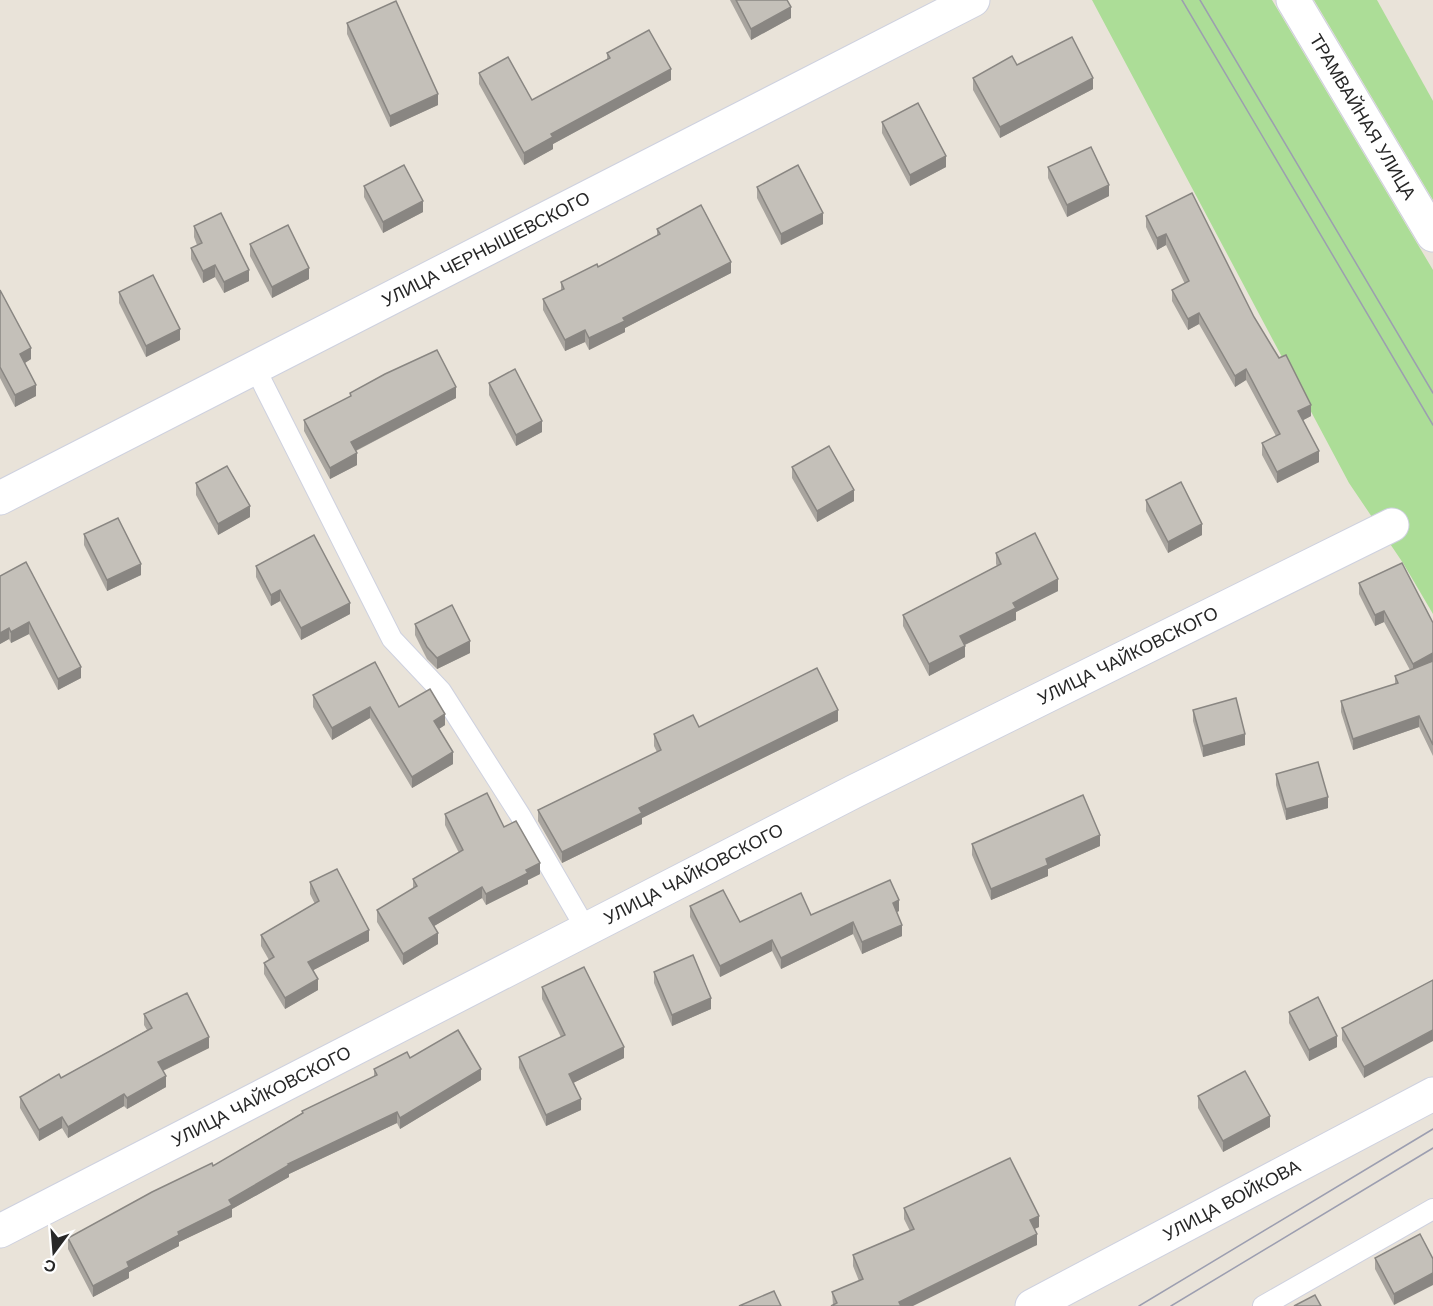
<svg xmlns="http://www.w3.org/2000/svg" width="1433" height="1306" viewBox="0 0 1433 1306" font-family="Helvetica,sans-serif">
  <rect width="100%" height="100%" fill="#e9e3d9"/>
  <!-- green -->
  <g fill="#acdd97">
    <polygon points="1092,0 1272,0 1433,270 1433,614 1403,563 1349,483"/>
    <polygon points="1314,0 1377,0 1433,101 1433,200"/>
  </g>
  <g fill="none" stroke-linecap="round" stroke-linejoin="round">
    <defs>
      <g id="lane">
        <polyline points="254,366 392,639 441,691 520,815 586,929"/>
        <polyline points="1263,1306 1433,1209"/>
      </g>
      <g id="street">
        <path id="s1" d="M0,498L973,0"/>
        <path id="s2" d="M0,1231L855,791L1392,525"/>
        <path id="s3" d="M1032,1306L1433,1094"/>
      </g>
      <g id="secondary">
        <path id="s4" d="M1293,0L1433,235"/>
      </g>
    </defs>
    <!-- lane casing -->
    <use href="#lane" stroke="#ced1df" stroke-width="22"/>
    <!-- street casing -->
    <use href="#street" stroke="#ced1df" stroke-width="35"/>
    <!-- secondary casing -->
    <use href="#secondary" stroke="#ced1df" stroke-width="35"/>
    <!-- lane -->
    <use href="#lane" stroke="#fff" stroke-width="20"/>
    <!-- street -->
    <use href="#street" stroke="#fff" stroke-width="33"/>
    <!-- secondary -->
    <use href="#secondary" stroke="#fff" stroke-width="33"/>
    <!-- tram -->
    <g stroke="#9c9eb0" stroke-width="1.5">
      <polyline points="1182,0 1433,425"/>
      <polyline points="1200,0 1433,393"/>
      <polyline points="1139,1306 1433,1129"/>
      <polyline points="1171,1306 1433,1148"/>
    </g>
  </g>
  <!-- wall -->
  <g fill="#a9a59f">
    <polygon points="730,0 787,0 791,18 751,40"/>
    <polygon points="347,23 438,105 390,127 347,34"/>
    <polygon points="607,53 671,80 553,144 553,149 524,165 479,84 479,73 532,100 607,59"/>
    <polygon points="1017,65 1093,89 1000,138 973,90 973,78"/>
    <polygon points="882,122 946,167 910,186 882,133"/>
    <polygon points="1048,167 1109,196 1067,217 1048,178"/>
    <polygon points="364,186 423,212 383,233 364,197"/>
    <polygon points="757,187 823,224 781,245 757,198"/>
    <polygon points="1146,216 1254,317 1311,416 1303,420 1319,462 1277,483 1262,455 1262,443 1276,436 1246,380 1235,387 1199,324 1188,330 1172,301 1172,290 1185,284 1166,245 1157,250 1146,227"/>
    <polygon points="194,226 249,281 224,293 215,277 203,283 191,259 191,248 197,245 194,237"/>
    <polygon points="657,229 731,273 625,328 625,332 589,350 585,342 565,351 543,310 543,299 561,291 561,282 598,267 657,236"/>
    <polygon points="250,244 309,279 272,298 250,256"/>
    <polygon points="0,290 31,359 25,363 36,396 15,407 0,378"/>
    <polygon points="119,292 180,340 146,357 119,303"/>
    <polygon points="489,383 542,432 516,446 489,395"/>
    <polygon points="350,393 456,398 356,451 357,465 330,479 304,431 304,420 350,397"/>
    <polygon points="792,467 854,501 817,522 792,478"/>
    <polygon points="196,483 250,517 218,535 196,495"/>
    <polygon points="1146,500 1202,535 1168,553 1146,511"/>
    <polygon points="84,534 141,575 107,591 84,545"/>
    <polygon points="996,553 1058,591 1016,612 1016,620 965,645 965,657 929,676 903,626 903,615 997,566 996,564"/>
    <polygon points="256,566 350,614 301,640 280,601 271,606 256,577"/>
    <polygon points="0,576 81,678 58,690 29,634 11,643 9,639 0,644"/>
    <polygon points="1359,583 1433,623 1433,756 1419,727 1353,750 1341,712 1341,701 1395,684 1395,676 1410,670 1384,622 1375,626 1359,594"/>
    <polygon points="415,624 470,653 437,669 427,659 415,635"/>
    <polygon points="313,695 399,707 445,725 439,729 453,764 412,788 370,718 332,740 313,707"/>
    <polygon points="1193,710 1245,745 1203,757 1193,721"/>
    <polygon points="838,721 642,818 642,824 562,863 538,821 538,810 657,752 654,746 654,734 699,727"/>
    <polygon points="1276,774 1328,808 1286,820 1276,785"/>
    <polygon points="445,814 504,827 540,874 528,880 528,884 486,905 482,898 434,926 438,944 403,965 377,922 377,910 413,889 413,879 459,853 445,825"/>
    <polygon points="972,844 1100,846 1048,869 1048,876 991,900 972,855"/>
    <polygon points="310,882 369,941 313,970 318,990 285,1009 264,974 264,963 269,960 261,946 261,935 315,904 310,894"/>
    <polygon points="690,906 740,922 811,915 899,911 897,912 902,936 862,954 853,934 781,969 772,951 720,977 690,917"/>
    <polygon points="654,972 711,1009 672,1026 654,983"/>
    <polygon points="1433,980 1364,1078 1342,1040 1342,1028"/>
    <polygon points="542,987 624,1058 573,1083 581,1110 546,1126 519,1068 519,1057 561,1037 542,999"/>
    <polygon points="1289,1012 1337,1047 1309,1061 1289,1023"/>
    <polygon points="144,1014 209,1048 163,1071 166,1087 127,1109 124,1106 68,1138 62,1128 39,1141 20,1108 20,1097 61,1078 147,1030 144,1025"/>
    <polygon points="410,1058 481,1080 400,1129 397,1123 289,1174 289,1177 232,1209 232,1217 179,1242 179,1246 129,1272 129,1278 93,1297 68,1249 68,1238 213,1166 302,1113 302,1111 374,1077 374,1069"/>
    <polygon points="1198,1096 1270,1127 1223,1152 1198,1108"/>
    <polygon points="904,1208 1039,1227 1034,1229 1037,1245 833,1305 832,1292 859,1281 853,1266 853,1255 910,1231 904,1219"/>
    <polygon points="1420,1234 1394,1305 1375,1269 1375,1258"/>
  </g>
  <!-- shaded-wall -->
  <g fill="#898682">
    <polygon points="791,7 791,18 751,40 751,29"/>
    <polygon points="671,69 671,80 553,144 553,149 524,165 524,153 551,134"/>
    <polygon points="1093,78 1093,89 1000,138 1000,127"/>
    <polygon points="438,94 438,105 390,127 390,116"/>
    <polygon points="946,156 946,167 910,186 910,175"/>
    <polygon points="1109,185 1109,196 1067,217 1067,205"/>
    <polygon points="423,201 423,212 383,233 383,222"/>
    <polygon points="823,213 823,224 781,245 781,234"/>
    <polygon points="1166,234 1166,245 1157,250 1157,238"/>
    <polygon points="731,262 731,273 625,328 625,332 589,350 589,338 623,318"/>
    <polygon points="215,265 215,277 203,283 203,271"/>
    <polygon points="309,268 309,279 272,298 272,287"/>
    <polygon points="249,270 249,281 224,293 224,282"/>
    <polygon points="1199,313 1199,324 1188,330 1188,319"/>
    <polygon points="180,329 180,340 146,357 146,346"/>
    <polygon points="585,330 585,342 565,351 565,340"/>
    <polygon points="31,348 31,359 20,366 20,354"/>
    <polygon points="1246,369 1246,380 1235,387 1235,376"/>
    <polygon points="36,385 36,396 15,407 15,395"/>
    <polygon points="456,387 456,398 351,453 351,442"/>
    <polygon points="1311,405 1311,416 1298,423 1298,411"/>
    <polygon points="542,421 542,432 516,446 516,435"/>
    <polygon points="1319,451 1319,462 1277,483 1277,472"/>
    <polygon points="357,453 357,465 330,479 330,468"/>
    <polygon points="854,490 854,501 817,522 817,511"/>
    <polygon points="250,506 250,517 218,535 218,524"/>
    <polygon points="1202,524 1202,535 1168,553 1168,542"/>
    <polygon points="141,564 141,575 107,591 107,580"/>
    <polygon points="1058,579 1058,591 1016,612 1016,620 960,647 960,636 1013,603"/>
    <polygon points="280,590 280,601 271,606 271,595"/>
    <polygon points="350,603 350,614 301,640 301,628"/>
    <polygon points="1384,611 1384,622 1375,626 1375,615"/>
    <polygon points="29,622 29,634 11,643 11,632"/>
    <polygon points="9,628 9,639 0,644 0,633"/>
    <polygon points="470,641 470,653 437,669 437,658"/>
    <polygon points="965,646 965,657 929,676 929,664"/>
    <polygon points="1433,653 1433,664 1413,675 1413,664"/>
    <polygon points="81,667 81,678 58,690 58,679"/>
    <polygon points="370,707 370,718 332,740 332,728"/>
    <polygon points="838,710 838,721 642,818 642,824 562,863 562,852 639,808"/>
    <polygon points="445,714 445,725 434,732 434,721"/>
    <polygon points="1419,716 1419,727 1353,750 1353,739"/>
    <polygon points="1245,734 1245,745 1203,757 1203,746"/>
    <polygon points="453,752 453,764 412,788 412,777"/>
    <polygon points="1328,797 1328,808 1286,820 1286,809"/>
    <polygon points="1100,835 1100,846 1048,869 1048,876 991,900 991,889 1046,859"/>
    <polygon points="540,863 540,874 528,880 528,884 486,905 486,894 526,870"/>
    <polygon points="482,887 482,898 429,929 429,918"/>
    <polygon points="899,900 899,911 893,914 893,903"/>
    <polygon points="853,922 853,934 781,969 781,958"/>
    <polygon points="902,925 902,936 862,954 862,942"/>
    <polygon points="369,930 369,941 308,973 308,962"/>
    <polygon points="438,933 438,944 403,965 403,954"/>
    <polygon points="772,940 772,951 720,977 720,966"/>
    <polygon points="318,979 318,990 285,1009 285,998"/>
    <polygon points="711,998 711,1009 672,1026 672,1015"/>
    <polygon points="1433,1030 1433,1041 1364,1078 1364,1067"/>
    <polygon points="1337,1036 1337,1047 1309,1061 1309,1050"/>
    <polygon points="209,1037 209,1048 158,1073 158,1062"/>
    <polygon points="624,1047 624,1058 569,1085 569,1074"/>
    <polygon points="481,1069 481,1080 400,1129 400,1118"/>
    <polygon points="166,1076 166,1087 127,1109 127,1098"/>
    <polygon points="124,1094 124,1106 68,1138 68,1127"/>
    <polygon points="581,1099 581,1110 546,1126 546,1115"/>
    <polygon points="397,1112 397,1123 289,1174 289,1177 232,1209 232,1217 179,1242 179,1246 129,1272 129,1278 93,1297 93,1286 127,1262 288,1164"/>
    <polygon points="1270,1116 1270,1127 1223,1152 1223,1141"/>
    <polygon points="62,1117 62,1128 39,1141 39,1130"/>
    <polygon points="1039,1216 1039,1227 1030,1231 1030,1220"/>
    <polygon points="1037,1234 1037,1245 913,1306 899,1306 899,1302"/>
    <polygon points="1433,1273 1433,1285 1394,1305 1394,1294"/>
  </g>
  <!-- building -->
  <g fill="#c4c0b9" stroke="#898682" stroke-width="1.5">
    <polygon points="736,0 787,0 791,7 751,29"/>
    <polygon points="396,1 438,94 390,116 347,23"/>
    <polygon points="649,30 671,69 551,134 553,137 524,153 479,73 508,57 532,100 610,58 607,53"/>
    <polygon points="1072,37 1093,78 1000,127 973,78 1012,56 1017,65"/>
    <polygon points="918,103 946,156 910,175 882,122"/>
    <polygon points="1091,147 1109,185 1067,205 1048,167"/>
    <polygon points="404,165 423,201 383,222 364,186"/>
    <polygon points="798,165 823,213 781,234 757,187"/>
    <polygon points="1192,193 1254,317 1279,358 1286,355 1311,405 1298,411 1319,451 1277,472 1262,443 1280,434 1246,369 1235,376 1199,313 1188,319 1172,290 1189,281 1166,234 1157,238 1146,216"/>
    <polygon points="701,205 731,262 623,318 625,321 589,338 585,330 565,340 543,299 564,289 561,282 597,264 598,267 660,234 657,229"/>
    <polygon points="221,213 249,270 224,282 215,265 203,271 191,248 202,243 194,226"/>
    <polygon points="288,225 309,268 272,287 250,244"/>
    <polygon points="153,275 180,329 146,346 119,292"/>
    <polygon points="0,290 31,348 20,354 36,385 15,395 0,367"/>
    <polygon points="437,350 456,387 351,442 357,453 330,468 304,420 351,396 350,393 385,374"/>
    <polygon points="515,369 542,421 516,435 489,383"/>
    <polygon points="829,446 854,490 817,511 792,467"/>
    <polygon points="227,466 250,506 218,524 196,483"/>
    <polygon points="1181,482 1202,524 1168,542 1146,500"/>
    <polygon points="118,518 141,564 107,580 84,534"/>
    <polygon points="1035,533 1058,579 1013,603 1016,608 960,636 965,646 929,664 903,615 1001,564 996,553"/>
    <polygon points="314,535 350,603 301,628 280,590 271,595 256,566"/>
    <polygon points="26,562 81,667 58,679 29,622 11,632 9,628 0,633 0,576"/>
    <polygon points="1402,563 1433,623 1433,653 1413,664 1384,611 1375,615 1359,583"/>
    <polygon points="452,605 470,641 437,658 427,647 415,624"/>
    <polygon points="1433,661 1433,745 1419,716 1353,739 1341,701 1398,683 1395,676"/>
    <polygon points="375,662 399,707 430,689 445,714 434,721 453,752 412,777 370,707 332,728 313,695"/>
    <polygon points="817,668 838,710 639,808 642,813 562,852 538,810 661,750 654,734 693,715 699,727"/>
    <polygon points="1236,698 1245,734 1203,746 1193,710"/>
    <polygon points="1318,762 1328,797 1286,809 1276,774"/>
    <polygon points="487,793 504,827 516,821 540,863 526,870 528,873 486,894 482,887 429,918 438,933 403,954 377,910 417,886 413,879 463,850 445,814"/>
    <polygon points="1083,795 1100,835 1046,859 1048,865 991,889 972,844"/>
    <polygon points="337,869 369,930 308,962 318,979 285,998 264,963 274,957 261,935 319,901 310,882"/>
    <polygon points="890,880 899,900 893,903 902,925 862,942 853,922 781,958 772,940 720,966 690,906 723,890 740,922 801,893 811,915"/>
    <polygon points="693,955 711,998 672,1015 654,972"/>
    <polygon points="584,967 624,1047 569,1074 581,1099 546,1115 519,1057 565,1035 542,987"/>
    <polygon points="1433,980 1433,1030 1364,1067 1342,1028"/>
    <polygon points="187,993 209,1037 158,1062 166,1076 127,1098 124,1094 68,1127 62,1117 39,1130 20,1097 59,1074 61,1078 152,1028 144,1014"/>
    <polygon points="1318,997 1337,1036 1309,1050 1289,1012"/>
    <polygon points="458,1030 481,1069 400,1118 397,1112 288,1164 289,1165 229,1200 232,1205 178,1232 179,1235 127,1262 129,1267 93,1286 68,1238 152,1192 212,1163 213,1166 303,1113 302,1111 377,1075 374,1069 407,1052 410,1058"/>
    <polygon points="1245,1071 1270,1116 1223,1141 1198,1096"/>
    <polygon points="1010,1158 1039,1216 1030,1220 1037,1234 899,1302 901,1306 831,1306 837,1303 832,1292 863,1279 853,1255 914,1229 904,1208"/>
    <polygon points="1420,1234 1433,1259 1433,1273 1394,1294 1375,1258"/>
    <polygon points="774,1291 781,1306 739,1306"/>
    <polygon points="1315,1295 1321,1306 1294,1306"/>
  </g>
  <g text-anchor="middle" stroke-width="5" stroke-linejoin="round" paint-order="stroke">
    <!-- street labels -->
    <g font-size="18" fill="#272727" stroke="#fff">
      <text dy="6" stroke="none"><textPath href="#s4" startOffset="136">ТРАМВАЙНАЯ УЛИЦА</textPath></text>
      <text dy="6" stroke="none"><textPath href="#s1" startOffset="546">УЛИЦА ЧЕРНЫШЕВСКОГО</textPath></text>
      <text dy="6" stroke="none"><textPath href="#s2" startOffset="1266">УЛИЦА ЧАЙКОВСКОГО</textPath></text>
      <text dy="6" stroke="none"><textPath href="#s2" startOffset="780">УЛИЦА ЧАЙКОВСКОГО</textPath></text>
      <text dy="6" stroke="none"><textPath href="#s2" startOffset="294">УЛИЦА ЧАЙКОВСКОГО</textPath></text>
      <text dy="6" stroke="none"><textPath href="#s3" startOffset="226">УЛИЦА ВОЙКОВА</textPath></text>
    </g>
  </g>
  <!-- north arrow -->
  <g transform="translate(54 1252) rotate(196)" stroke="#ffffff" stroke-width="4.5" paint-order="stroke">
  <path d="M0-4.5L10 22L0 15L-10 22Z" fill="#272727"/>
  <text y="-9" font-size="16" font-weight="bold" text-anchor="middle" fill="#272727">С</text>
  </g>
</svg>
